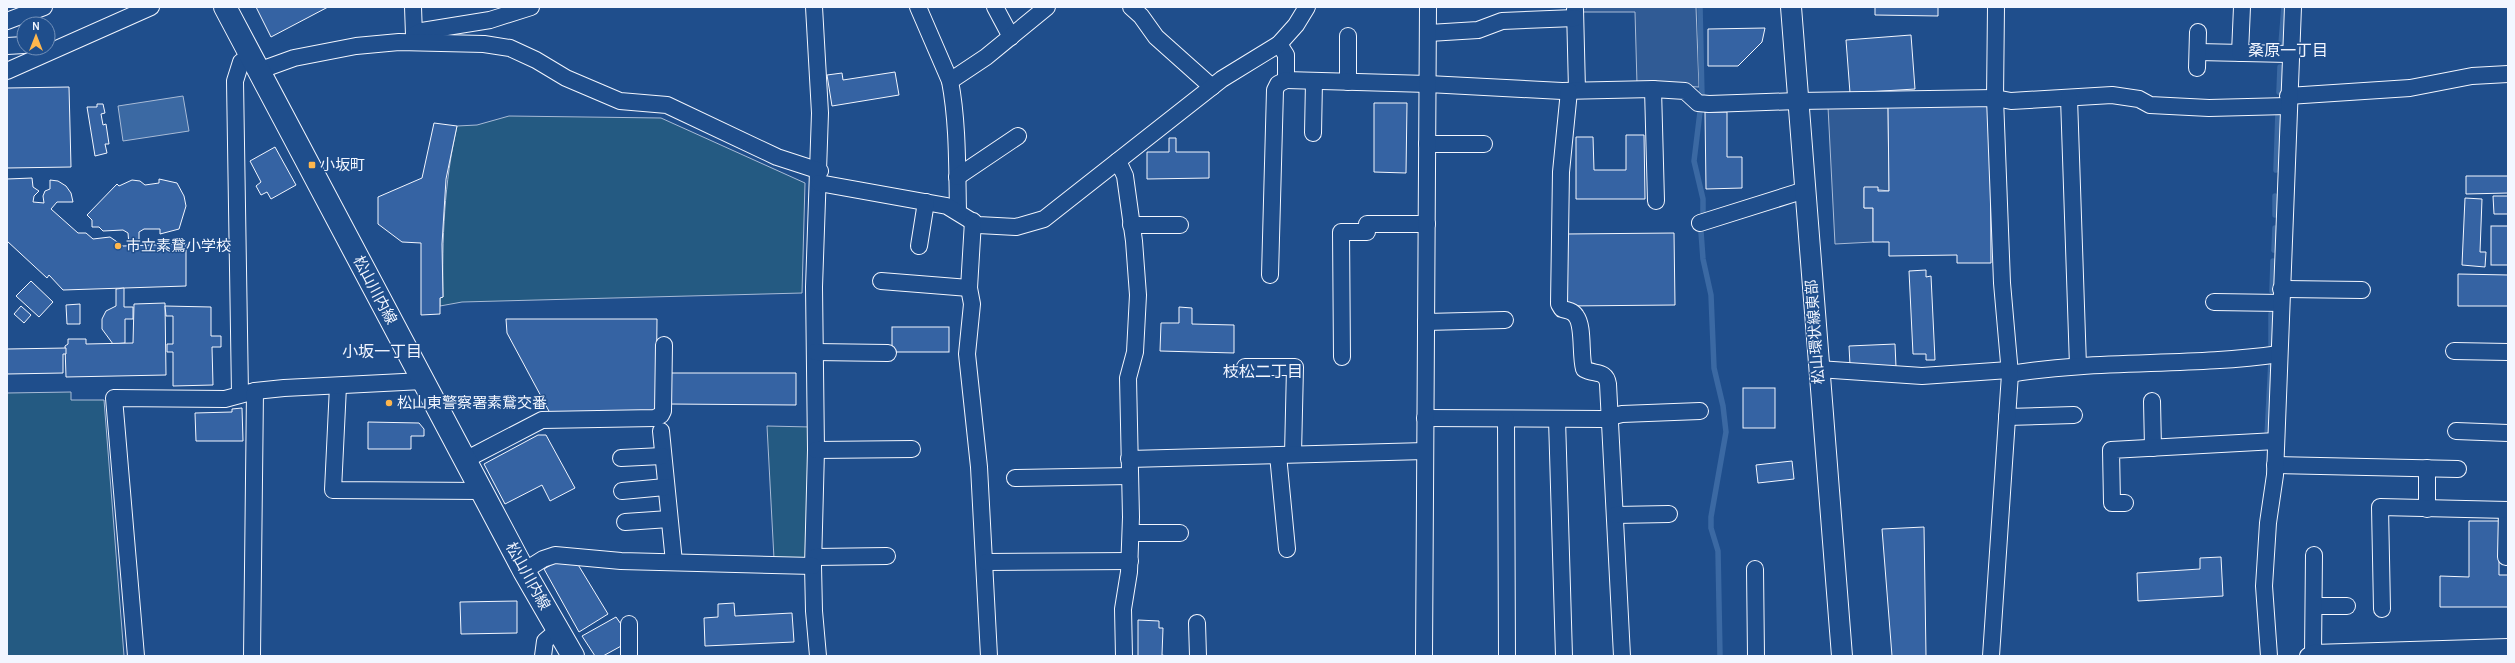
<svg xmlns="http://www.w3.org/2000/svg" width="2515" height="663" viewBox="0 0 2515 663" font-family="Karla,'Noto Sans JP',sans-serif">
  <rect width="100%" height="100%" fill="#1f4e8c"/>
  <!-- green -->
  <g fill="#245a82" stroke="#a8bbd7">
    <path d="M509,116L661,118L805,183L802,293L462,302L440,306V298L443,297C442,239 444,183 457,126L477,125Z"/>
    <polygon points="71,392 71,400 104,400 124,656 7,656 7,393"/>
    <polygon points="767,426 811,427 807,559 774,559"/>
  </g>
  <!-- parking -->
  <g fill="#305b95" stroke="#a8bbd7">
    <polygon points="1579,7 1696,7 1699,87 1637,84 1635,12 1579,12"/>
    <polygon points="1888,106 1889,191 1864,188 1864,208 1873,208 1873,242 1835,244 1828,107"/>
  </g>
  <!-- water -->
  <polygon fill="#3b69a3" stroke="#a8bbd7" points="183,96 189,131 123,141 118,106"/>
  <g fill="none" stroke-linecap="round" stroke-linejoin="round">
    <!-- stream -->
    <g stroke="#3b69a3" stroke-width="5.5">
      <polyline points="1700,7 1702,97"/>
      <polyline points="2281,44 2284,7"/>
      <polyline points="2279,92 2280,67"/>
      <polyline points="1700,112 1694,161 1703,199 1703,212"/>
      <polyline points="2276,170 2278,112"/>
      <polyline points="2275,215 2275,196"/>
      <polyline points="1701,232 1703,259 1711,295 1714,368 1723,406 1726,432 1711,517 1711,528 1718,551 1720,656"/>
      <polyline points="2274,250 2275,228"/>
      <polyline points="2272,291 2273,261"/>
      <polyline points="2271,347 2271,314"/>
      <polyline points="2267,436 2271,361"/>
    </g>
  </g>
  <!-- building -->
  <g fill="#3563a3" stroke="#f2f6ff">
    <polygon points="256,7 328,7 271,37"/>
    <polygon points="1875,7 1938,7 1938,16 1875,15"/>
    <polygon points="1765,28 1762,42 1738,66 1708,66 1708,29"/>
    <polygon points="1911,35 1915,89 1850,93 1846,40"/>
    <polygon points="895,72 899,95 832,106 827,75 842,73 843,80"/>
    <polygon points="69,87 71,167 7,168 7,88"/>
    <polygon points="1374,103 1407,103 1406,173 1374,172"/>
    <polygon points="97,104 103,104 105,113 101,114 103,125 106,124 109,144 105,144 107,153 95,156 87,107 97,107"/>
    <polygon points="1888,106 1990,106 1991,263 1957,263 1957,255 1889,256 1889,242 1873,242 1873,208 1864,208 1864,187 1878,187 1878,191 1889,191"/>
    <polygon points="1705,112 1727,112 1727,157 1742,157 1742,188 1706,189"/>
    <polygon points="434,123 457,126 446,179 442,244 443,297 440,298 440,314 421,315 421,243 402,242 378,224 378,197 422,178"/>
    <polygon points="1626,135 1644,135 1645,199 1576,199 1576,137 1593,137 1594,170 1626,170"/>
    <polygon points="1169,138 1176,138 1176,152 1209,152 1209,178 1147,179 1147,152 1169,152"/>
    <polygon points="275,147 296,185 271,199 267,192 261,195 256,186 261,182 250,161"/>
    <polygon points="2466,176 2508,176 2508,193 2466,194"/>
    <polygon points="32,178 33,187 39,191 34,196 33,202 44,203 43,196 45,191 50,189 50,180 58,181 66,186 71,193 73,202 57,202 51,209 78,233 86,233 93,239 110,237 123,246 186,244 186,286 63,290 49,275 47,278 7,241 7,179"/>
    <polygon points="159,179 177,183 184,196 186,206 179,229 160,234 160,229 144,229 139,232 139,245 129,245 128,233 123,230 103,231 99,227 92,227 92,220 87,215 117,184 119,186 132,180 140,181 145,185 159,183"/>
    <polygon points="2493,196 2508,196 2508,214 2494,214"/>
    <polygon points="2465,198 2482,199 2480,252 2486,252 2485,267 2462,265"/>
    <rect x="2491" y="226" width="17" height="39"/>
    <polygon points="1674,233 1675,305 1567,306 1566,234"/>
    <polygon points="1926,270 1926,277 1931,276 1935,360 1926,360 1926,354 1913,354 1909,271"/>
    <polygon points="2458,274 2508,275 2508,306 2458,306"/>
    <polygon points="31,281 53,302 39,317 16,296"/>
    <polygon points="124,288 124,307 133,307 133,319 125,319 125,343 113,344 102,329 102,319 106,311 116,306 116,289"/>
    <polygon points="165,303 166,375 66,377 65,346 68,344 68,339 86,339 86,344 133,343 134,304"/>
    <polygon points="80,304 80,324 67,324 66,305"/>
    <polygon points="21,306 31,315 24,323 14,314"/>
    <polygon points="165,306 211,307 211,336 221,336 221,347 212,347 213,385 173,386 173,352 167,352 167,344 173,344 173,316 166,316"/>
    <polygon points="1179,307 1192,308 1192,324 1234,325 1234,353 1160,351 1161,323 1179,323"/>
    <polygon points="506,319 657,319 656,412 550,413 507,333"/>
    <rect x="892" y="327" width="57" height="25"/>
    <polygon points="1895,344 1896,367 1850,365 1849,346"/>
    <polygon points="66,348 66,354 63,354 63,373 7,374 7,349"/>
    <polygon points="669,373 796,373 796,405 669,404"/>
    <rect x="1743" y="388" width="32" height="40"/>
    <polygon points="242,408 243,441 196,441 195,413 232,412 232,409"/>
    <polygon points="368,422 419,423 424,429 424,436 411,436 411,449 368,449"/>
    <polygon points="538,435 546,435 575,488 550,501 542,485 505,504 484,464"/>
    <polygon points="1792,461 1794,479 1758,483 1756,465"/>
    <polygon points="2469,521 2499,521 2499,575 2508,575 2508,607 2440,607 2440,576 2469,577"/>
    <polygon points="1924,527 1926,656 1892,656 1882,529"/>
    <polygon points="2221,557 2223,596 2138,601 2137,573 2200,569 2200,558"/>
    <polygon points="556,562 577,563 608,614 579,632 544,569"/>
    <polygon points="517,601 517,633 461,634 460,602"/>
    <polygon points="734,603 735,616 792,613 794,642 705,646 704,618 718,617 718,604"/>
    <polygon points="616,617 623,627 623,645 603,656 595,656 582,636"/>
    <polygon points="1138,620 1159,621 1159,628 1163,628 1162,655 1166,656 1138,656"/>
  </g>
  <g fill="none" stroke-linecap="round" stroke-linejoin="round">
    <defs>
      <g id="minor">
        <polyline points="413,7 414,35"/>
        <polyline points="814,7 820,113 814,287 816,450 813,566 814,611 818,656"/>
        <path d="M918,7L950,81C958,123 957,168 958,211"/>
        <polyline points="995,7 1011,37"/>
        <polyline points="1131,7 1141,16 1156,37 1212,87"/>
        <polyline points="1575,9 1577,90"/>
        <polyline points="7,21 44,7"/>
        <polyline points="1429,33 1478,30 1502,21 1575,18"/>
        <polyline points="1348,36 1348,82"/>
        <polyline points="414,42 414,35 422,31 490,20 531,7"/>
        <polyline points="1279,44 1286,55 1286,80 1428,84 1562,91 1653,89 1685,91 1698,103 1709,104 1798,101 1995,98 2011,101 2112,95 2139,99 2150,105 2209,108 2287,106"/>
        <polyline points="7,46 24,45"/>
        <polyline points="2198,52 2290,54"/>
        <polyline points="2240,53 2242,7"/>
        <polyline points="2197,68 2198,32"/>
        <polyline points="7,71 151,7"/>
        <polyline points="258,71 294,58 356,46 399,42 484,44 510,48 536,60 566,78 620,101 667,105 777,157 820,171"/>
        <polyline points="950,81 986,57 1047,7"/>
        <polyline points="1653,89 1656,201"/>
        <path d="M1569,91L1561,172L1559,304L1562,309C1567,310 1573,311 1576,316C1584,326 1580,355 1584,369C1595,375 1606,370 1608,384L1622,656"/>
        <polyline points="2288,96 2410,88 2472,76 2508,74"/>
        <polyline points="2069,98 2078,366"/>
        <polyline points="1313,133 1314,81"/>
        <polyline points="1427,144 1484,144"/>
        <polyline points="1118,161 1125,176 1134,241 1138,295 1135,352 1128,378 1131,517 1129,572 1123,609 1124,656"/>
        <polyline points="957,177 1018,136"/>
        <polyline points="819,183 947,206 978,225 1016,227 1044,219 1222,79 1279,44 1296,25 1307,7"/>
        <polyline points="973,221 969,288 972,304 967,354 979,467 989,656"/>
        <polyline points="1700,223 1805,190"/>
        <polyline points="1131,225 1180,225"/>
        <polyline points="919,246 926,202"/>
        <polyline points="1270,275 1275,90 1278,84 1286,80"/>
        <polyline points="881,281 969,288"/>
        <polyline points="2281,289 2362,290"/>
        <polyline points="2214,302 2281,303"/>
        <polyline points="1426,322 1505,320"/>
        <polyline points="2454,351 2508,352"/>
        <polyline points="815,352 888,353"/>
        <polyline points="1342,357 1341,232 1367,232 1367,224 1427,224"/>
        <polyline points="1245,367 1295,367 1293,454"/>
        <polyline points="1818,369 1922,376 2009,370"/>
        <path d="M2010,374C2099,359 2190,367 2279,354"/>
        <polyline points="338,386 333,490 482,491"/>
        <polyline points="240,394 235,81 241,62 250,56"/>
        <polyline points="2152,401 2153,448"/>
        <polyline points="2007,417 2074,415"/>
        <polyline points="1425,418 1602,419 1622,414 1700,411"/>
        <polyline points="1506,419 1507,656"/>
        <polyline points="1557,419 1564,656"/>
        <polyline points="661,431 674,562"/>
        <polyline points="2456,431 2508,433"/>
        <polyline points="816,450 912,449"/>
        <polyline points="1278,455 1287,549"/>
        <polyline points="621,458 662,456"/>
        <polyline points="1129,459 1425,451"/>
        <polyline points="465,460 542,420 655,418 661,415 663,411 664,345"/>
        <polyline points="2275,465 2458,469"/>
        <polyline points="2427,468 2427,509"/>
        <polyline points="1015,478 1130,476"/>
        <polyline points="622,491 665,487"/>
        <polyline points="2125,503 2112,503 2111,450 2276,441"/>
        <polyline points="1615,515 1669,514"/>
        <polyline points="625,522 669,519"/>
        <polyline points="1131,533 1180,533"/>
        <polyline points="815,557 887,556"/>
        <polyline points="2506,557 2507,510"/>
        <polyline points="986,562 1130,561"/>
        <polyline points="1755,569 1756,656"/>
        <polyline points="524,571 543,559 555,555 621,561 813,566"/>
        <polyline points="2314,606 2347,606"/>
        <polyline points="2382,609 2380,507 2508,510"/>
        <polyline points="1197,623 1198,656"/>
        <polyline points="629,624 629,656"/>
        <polyline points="2313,653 2314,555"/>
        <polyline points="136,656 114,398 225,399 255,391 284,388 423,381"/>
        <polyline points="252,656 255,391"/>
        <polyline points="543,656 545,641 558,630"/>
        <polyline points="1424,656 1428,7"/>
        <polyline points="1991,656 2010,374 2002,283 1995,98 1996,7"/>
        <polyline points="2269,656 2264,586 2268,523 2275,475 2293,7"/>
        <polyline points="2308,656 2313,653 2508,647"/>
      </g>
      <polyline id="tertiary" points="1791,7 1842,656"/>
      <polyline id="secondary" points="225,7 524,571 573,656"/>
    </defs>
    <!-- minor casing -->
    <use href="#minor" stroke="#f2f6ff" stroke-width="18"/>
    <!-- tertiary casing -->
    <use href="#tertiary" stroke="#f2f6ff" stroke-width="22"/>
    <!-- secondary casing -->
    <use href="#secondary" stroke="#f2f6ff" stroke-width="24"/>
    <!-- minor -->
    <use href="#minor" stroke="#1f4e8c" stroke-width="16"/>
    <!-- tertiary -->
    <use href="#tertiary" stroke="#1f4e8c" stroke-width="20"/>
    <!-- secondary -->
    <use href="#secondary" stroke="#1f4e8c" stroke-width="22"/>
  </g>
  <!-- markers -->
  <g fill="#ffb74d" stroke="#1f4e8c" stroke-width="1.5">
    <rect x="308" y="161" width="8" height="8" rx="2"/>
    <circle cx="118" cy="246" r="4"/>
    <circle cx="389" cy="403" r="4"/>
  </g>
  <g text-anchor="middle" stroke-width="3" stroke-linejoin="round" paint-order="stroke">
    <!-- poi labels -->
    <g font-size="15" fill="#f2f6ff" stroke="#1f4e8c" text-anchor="start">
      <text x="320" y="170">小坂町</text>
      <text x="126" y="251">市立素鵞小学校</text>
      <text x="397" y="408">松山東警察署素鵞交番</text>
    </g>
    <!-- street labels -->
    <g font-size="15" fill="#f2f6ff" stroke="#1f4e8c">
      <text transform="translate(375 290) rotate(62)" y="5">松山川内線</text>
      <text transform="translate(1815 332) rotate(-94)" y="5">松山環状線東部</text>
      <text transform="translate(528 576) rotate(61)" y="5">松山川内線</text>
    </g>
    <!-- neighbourhood labels -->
    <g font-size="16" fill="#f2f6ff" stroke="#1f4e8c">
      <text x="2288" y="56">桑原一丁目</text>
      <text x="382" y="357">小坂一丁目</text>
      <text x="1263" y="377">枝松二丁目</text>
    </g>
  </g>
  <!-- border -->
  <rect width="2515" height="663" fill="none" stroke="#f2f6ff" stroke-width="16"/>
  <!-- north arrow -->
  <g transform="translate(36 36)"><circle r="19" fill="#1f4e8c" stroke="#7391ba"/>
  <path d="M0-3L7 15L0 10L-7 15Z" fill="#ffb74d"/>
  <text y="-6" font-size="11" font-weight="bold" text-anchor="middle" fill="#f2f6ff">N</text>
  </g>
</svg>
